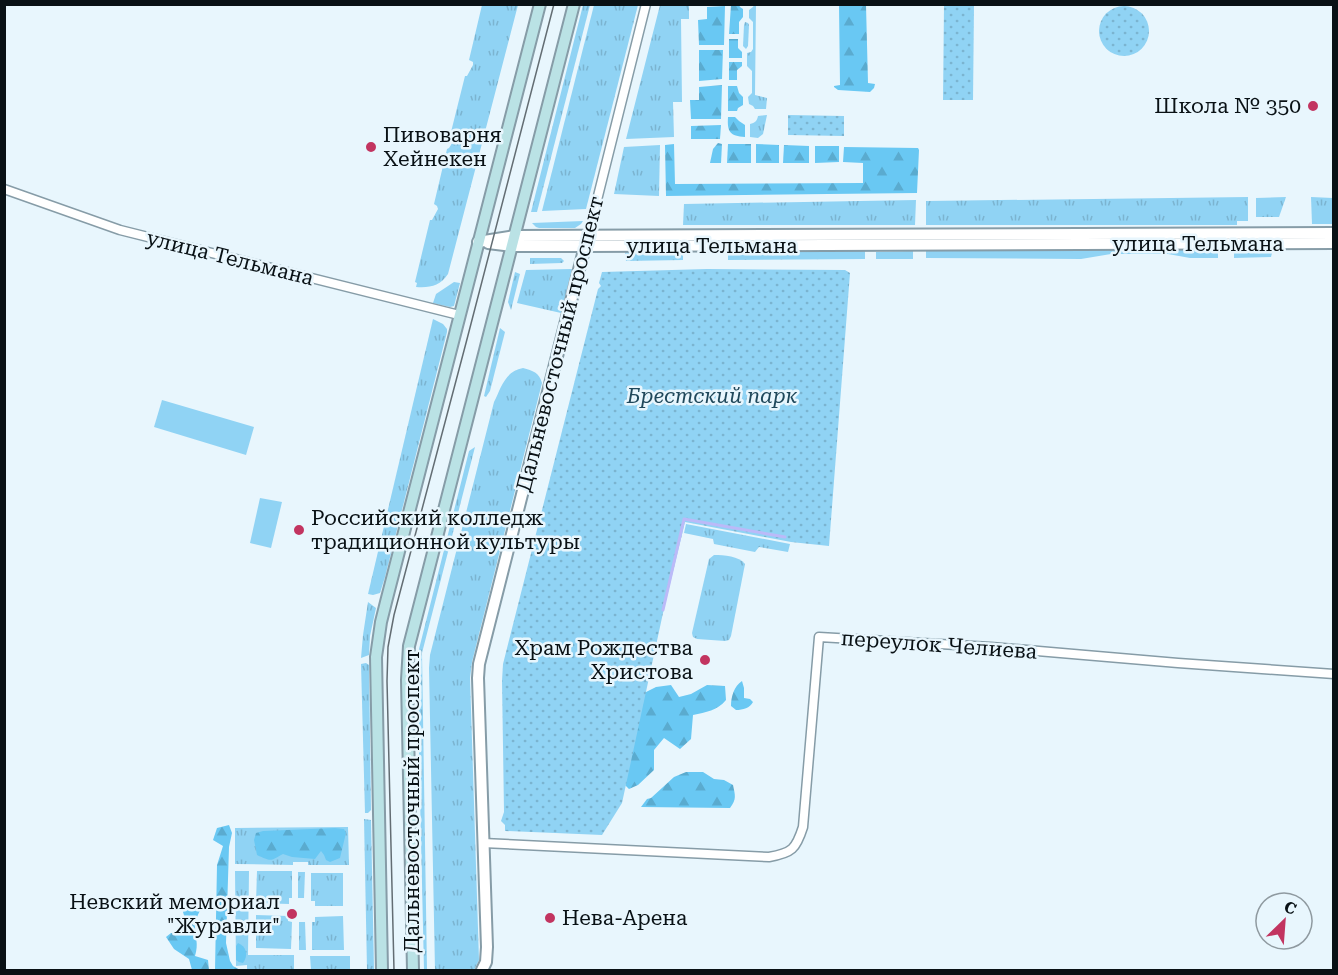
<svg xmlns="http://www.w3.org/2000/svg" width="1338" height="975" viewBox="0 0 1338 975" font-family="'Roboto Serif',serif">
  <defs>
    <pattern id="grass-tufts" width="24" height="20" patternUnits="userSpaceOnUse" patternTransform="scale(1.5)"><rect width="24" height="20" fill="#90d3f4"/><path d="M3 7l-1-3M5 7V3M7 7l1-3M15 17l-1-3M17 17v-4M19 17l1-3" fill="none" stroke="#7bb4d0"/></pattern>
    <pattern id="forest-firs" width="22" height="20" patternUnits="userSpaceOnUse" patternTransform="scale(1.5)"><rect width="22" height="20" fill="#69c8f3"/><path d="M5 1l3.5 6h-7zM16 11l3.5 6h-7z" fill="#5aabcf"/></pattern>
    <pattern id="park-dots" width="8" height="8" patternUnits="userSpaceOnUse" patternTransform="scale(1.5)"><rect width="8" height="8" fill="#90d3f4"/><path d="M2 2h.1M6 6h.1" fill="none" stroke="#7bb4d0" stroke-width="1.8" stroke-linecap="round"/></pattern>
  </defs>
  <rect width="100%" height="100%" fill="#e8f6fd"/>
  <!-- grass -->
  <g fill="url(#grass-tufts)">
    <path d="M482,5H518L448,274C440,286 430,288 416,287L417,283L415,282L430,220H432L438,209L437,206L434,204L447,149L449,148L456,137V135L451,132L465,76H467L473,65V62L469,60Z"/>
    <polygon points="583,5 590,5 537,212 531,212"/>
    <polygon points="594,5 638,5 586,209 542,211"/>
    <polygon points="660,5 689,5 689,19 681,19 682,102 673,102 674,137 626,139"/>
    <polygon points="754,5 756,5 755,95 767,98 766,109 755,109 753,106 749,104 748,97 752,93 752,71 747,66 747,53 751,52 753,49 753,22 749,18 749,10 753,7"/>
    <polygon points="745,22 748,23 749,25 748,46 746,49 743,46 744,25"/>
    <path d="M767,115L763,134L758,138L750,137V124C755,123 757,121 758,116Z"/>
    <polygon points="660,145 659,196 614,194 624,147"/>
    <polygon points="1248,197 1248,221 1237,221 1237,225 926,225 926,201"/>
    <polygon points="1286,197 1279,217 1256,217 1256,198"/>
    <polygon points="1311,197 1333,198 1333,224 1312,224"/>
    <polygon points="916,200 915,225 683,225 684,204"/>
    <polygon points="583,221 581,224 575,228 539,228 536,227 532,223"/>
    <polygon points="1218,249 1218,258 1190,258 1168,254 1111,254 1081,259 926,258 926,251"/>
    <polygon points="1273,249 1271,257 1234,258 1234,250"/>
    <polygon points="865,251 865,259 728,260 728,252"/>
    <polygon points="913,251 913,259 876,259 876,252"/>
    <polygon points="625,252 683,252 683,260 626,261"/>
    <polygon points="530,258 561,258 564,261 562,263 530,264"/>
    <polygon points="572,269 561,313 517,303 526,270"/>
    <polygon points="515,272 520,274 511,310 508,302"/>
    <polygon points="454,282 460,283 454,306 450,307 433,303 436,294"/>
    <polygon points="433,319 443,324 447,329 447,332 385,577 380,593 373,595 368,594"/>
    <polygon points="500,328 505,332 490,391 486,397 484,396"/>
    <path d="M523,368C533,371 539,372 542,383L472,662L470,678L479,960L474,970H435L429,668L430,655L494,402C501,388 505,371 523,368Z"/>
    <polygon points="475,447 422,653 427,970 424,970 417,666 418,653 469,451"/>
    <polygon points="686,524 790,544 788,552 759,547 755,552 714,544 713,539 684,533"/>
    <path d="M714,555C724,555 739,556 745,564L731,636L729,640L725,641L697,639L693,637L692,633L709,559Z"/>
    <polygon points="368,602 376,608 370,636 369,655 361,658 363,635"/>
    <polygon points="366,663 369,665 371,810 368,813 365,813 361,664"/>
    <polygon points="364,819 371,820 374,970 367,970"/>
    <polygon points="348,827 349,865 308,865 308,862 293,862 293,865 235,864 235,828"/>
    <polygon points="235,871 249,871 248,955 294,955 294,970 247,970 247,965 236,966"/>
    <polygon points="257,871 292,871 292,898 289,898 289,904 256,903"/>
    <polygon points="298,872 305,872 304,898 298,898"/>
    <polygon points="311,873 343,873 343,906 315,906 315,901 311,901"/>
    <polygon points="256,915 288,916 288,921 292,922 291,949 256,948"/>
    <polygon points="343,916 344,950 312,950 312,922 315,922 315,917"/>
    <polygon points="299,922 305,922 306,950 299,950"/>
    <polygon points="310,956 350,956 350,970 311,970"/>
  </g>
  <!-- forest -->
  <g fill="url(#forest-firs)">
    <polygon points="731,5 739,5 740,7 743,9 743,17 739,22 739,34 729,34"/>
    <polygon points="839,5 866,5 868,83 875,84 874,88 870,92 838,90 834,87 834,86 840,85"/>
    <polygon points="725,6 724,45 699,45 698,20 707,19 707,7"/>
    <polygon points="729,39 738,39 738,48 742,52 742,58 729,58"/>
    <polygon points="699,50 723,50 722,79 699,81"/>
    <polygon points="729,62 742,62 742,66 737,70 737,80 729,80"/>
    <polygon points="722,85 721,119 691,119 690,100 699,100 699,87"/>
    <polygon points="728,86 737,86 739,93 743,97 743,105 738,108 737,111 728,111"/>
    <path d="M728,117H735L739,121L745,125V137C730,136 727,132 728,117Z"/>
    <polygon points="721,125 720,139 691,139 691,126"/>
    <polygon points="718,143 722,144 721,163 710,163 713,149"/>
    <polygon points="674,144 675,184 863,183 863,163 843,162 844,147 918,148 919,150 917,193 666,196 665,145"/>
    <polygon points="728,144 751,144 751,163 727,163"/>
    <polygon points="756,144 779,145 779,163 756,163"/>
    <polygon points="784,145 809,146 809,163 783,163"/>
    <polygon points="815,146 839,146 839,162 815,163"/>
    <path d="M742,681L744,688V698L750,699L753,702C750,708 743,710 736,710L731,706C731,697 734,686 742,681Z"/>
    <path d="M671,685L679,697L691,694L707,685L725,686L726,700C717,711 706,712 693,715L691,739L680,749L664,738L654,750V770L638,785L629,789L622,782L642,694L656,687Z"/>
    <path d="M686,772H703L714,779L724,780L733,785C735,795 737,799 730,808L641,807L647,799L651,798L674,777Z"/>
    <polygon points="229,825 232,833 229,847 226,943 230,961 233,966 240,970 215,970 217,865 223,846 213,840 217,828"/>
    <path d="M335,828L344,829L346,833L340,858L330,862L326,860L324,855L321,851L315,859L292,857L283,854C270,861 272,862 257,855L254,840L256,833L263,831Z"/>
    <path d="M196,898L208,899C202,907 196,915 195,926C195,938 199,943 195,956L208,960L209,970H192L189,959L174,949L166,937L171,933L184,934L188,929L183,912L187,905Z"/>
    <path d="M238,943C246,946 249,955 243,963L239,962L236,960V946Z"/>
  </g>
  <!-- park -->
  <g fill="url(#park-dots)">
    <polygon points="944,5 974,5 973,100 943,100"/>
    <circle cx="1124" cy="31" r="25"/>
    <polygon points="788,115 844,116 844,136 788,135"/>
    <polygon points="707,269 845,270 850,273 829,546 791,542 685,522 663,613 622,803 602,835 505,831 505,825 501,821 504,812 502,681 503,664 598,289 601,286 599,283 602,272"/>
  </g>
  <!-- pitch -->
  <g fill="#90d3f4">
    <polygon points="162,400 254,427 246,455 154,427"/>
    <polygon points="260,498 282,502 271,548 250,543"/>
  </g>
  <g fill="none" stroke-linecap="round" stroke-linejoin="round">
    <!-- stream -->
    <polyline stroke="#bbbaf8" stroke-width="3" points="663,610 684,519 785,537"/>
    <defs>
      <g id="minor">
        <polyline points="4,189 120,230 459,315"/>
        <polyline points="587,240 646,4"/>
        <path d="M483,843L769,857C792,853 796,849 803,827L819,637L991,647L1178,663L1334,674"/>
      </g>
      <g id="tertiary">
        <polyline points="478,242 515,236 1334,233"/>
        <polyline points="488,243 512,246 585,246 1334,243"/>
        <polyline points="482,970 486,962 487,947 478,678 479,664 585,246"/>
      </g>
      <g id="secondary">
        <polyline points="382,970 376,657 381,622 386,602 540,4"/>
        <polyline points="413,970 407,680 409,646 574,4"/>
      </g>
    </defs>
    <!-- minor casing -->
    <use href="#minor" stroke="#869ca7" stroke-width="11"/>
    <!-- tertiary casing -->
    <use href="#tertiary" stroke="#869ca7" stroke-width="14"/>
    <!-- secondary casing -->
    <use href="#secondary" stroke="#869ca7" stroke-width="14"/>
    <!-- minor -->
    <use href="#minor" stroke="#fff" stroke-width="8"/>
    <!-- tertiary -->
    <use href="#tertiary" stroke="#fff" stroke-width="10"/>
    <!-- secondary -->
    <use href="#secondary" stroke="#bae2e5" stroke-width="10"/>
    <!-- tram -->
    <polyline stroke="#636d73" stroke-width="1.5" points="394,970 387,681 388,647 394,615 466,343 554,4"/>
  </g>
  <!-- markers -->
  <g fill="#c23460" stroke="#e8f6fd" stroke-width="2">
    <circle cx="1313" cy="106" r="6"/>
    <circle cx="371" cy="147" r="6"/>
    <circle cx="299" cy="530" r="6"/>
    <circle cx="705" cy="660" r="6"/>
    <circle cx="292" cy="914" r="6"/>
    <circle cx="550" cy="918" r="6"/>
  </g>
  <g text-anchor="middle" stroke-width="5" stroke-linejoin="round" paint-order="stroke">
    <!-- poi labels -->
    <g font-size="21" fill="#091115" stroke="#e8f6fd" text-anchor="end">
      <text x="1301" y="113">Школа № 350</text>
      <text x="383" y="142" text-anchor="start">Пивоварня<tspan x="383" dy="24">Хейнекен</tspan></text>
      <text x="311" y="525" text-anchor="start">Российский колледж<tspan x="311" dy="24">традиционной культуры</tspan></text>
      <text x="693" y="655">Храм Рождества<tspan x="693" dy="24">Христова</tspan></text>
      <text x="280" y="909">Невский мемориал<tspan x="280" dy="24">"Журавли"</tspan></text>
      <text x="562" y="925" text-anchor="start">Нева-Арена</text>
    </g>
    <!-- street labels -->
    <g font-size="21" fill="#091115" stroke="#e8f6fd">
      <text x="1198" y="251">улица Тельмана</text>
      <text x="712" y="253">улица Тельмана</text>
      <text transform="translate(230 258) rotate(14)" y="7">улица Тельмана</text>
      <text transform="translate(560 344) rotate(-76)" y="7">Дальневосточный проспект</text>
      <text transform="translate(939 645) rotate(4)" y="7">переулок Челиева</text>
      <text transform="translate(412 801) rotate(-90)" y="7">Дальневосточный проспект</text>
    </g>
    <!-- park labels -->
    <g font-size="21" font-style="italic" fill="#1f485b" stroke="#e8f6fd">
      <text x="712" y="403">Брестский парк</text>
    </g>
  </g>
  <!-- border -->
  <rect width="1338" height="975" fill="none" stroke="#091115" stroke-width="12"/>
  <!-- north arrow -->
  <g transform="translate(1284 921) rotate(25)"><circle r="28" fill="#e8f6fd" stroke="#8f9aa0" stroke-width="1.5"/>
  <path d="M0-4.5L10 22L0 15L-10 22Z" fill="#c23460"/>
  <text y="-9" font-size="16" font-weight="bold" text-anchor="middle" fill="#091115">С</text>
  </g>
</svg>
